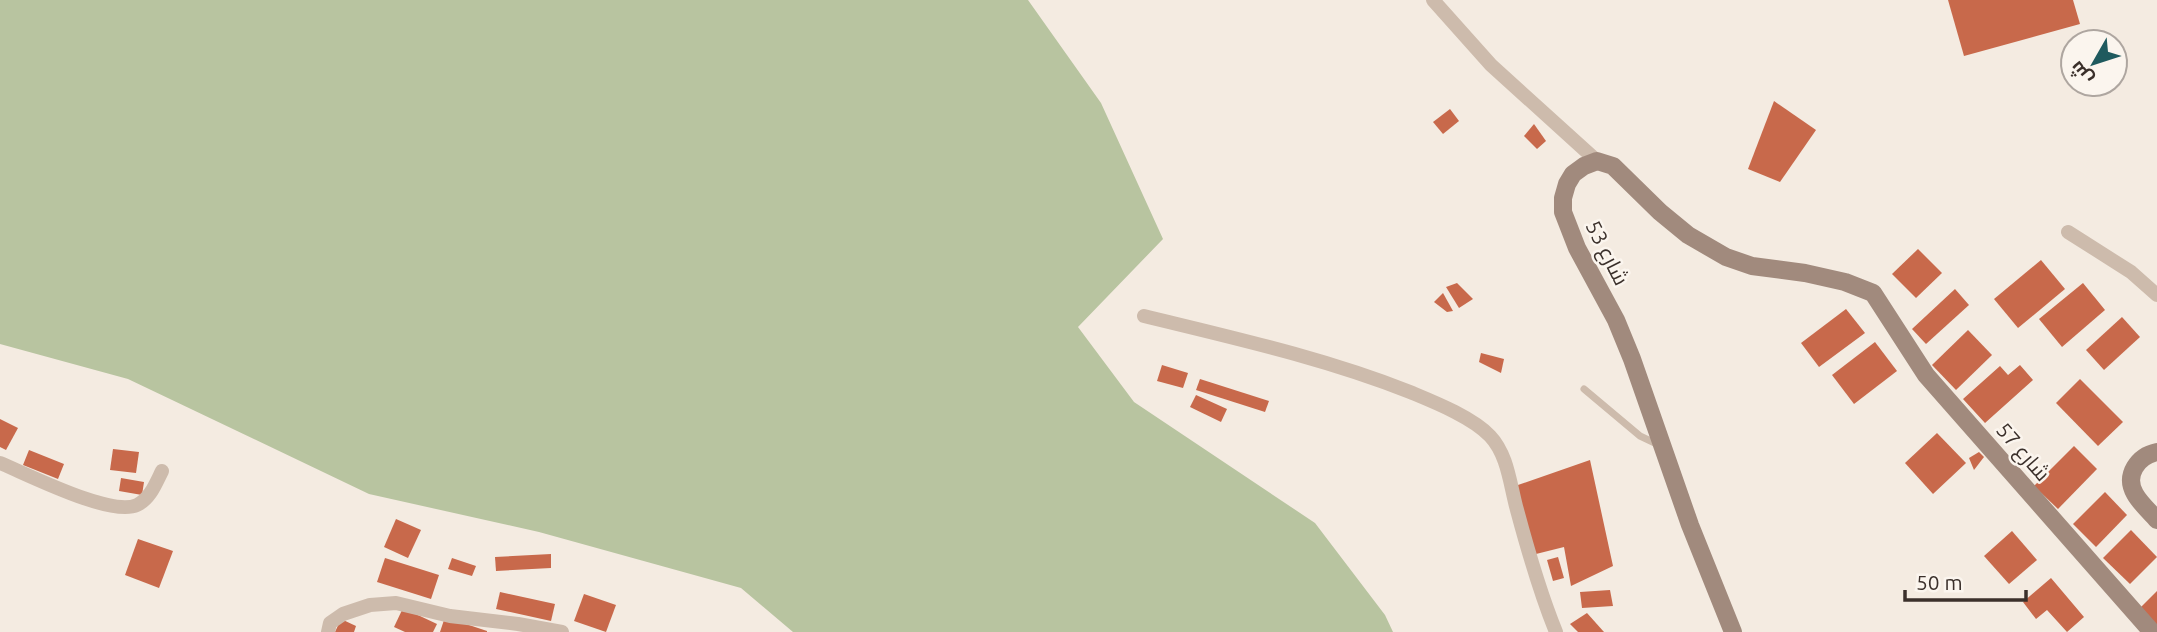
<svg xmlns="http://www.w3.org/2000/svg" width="2157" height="632" viewBox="0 0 2157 632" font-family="Ubuntu,Cairo,sans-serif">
  <rect width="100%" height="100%" fill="#f4ebe1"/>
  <!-- green -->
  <polygon fill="#b8c4a0" points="0,0 1028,0 1101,103 1163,239 1078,327 1134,402 1315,523 1385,615 1393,632 793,632 741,588 539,532 369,494 128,379 0,344"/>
  <!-- building -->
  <g fill="#c8694b">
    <polygon points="1948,0 2073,0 2080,24 1964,56"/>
    <polygon points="1774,101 1816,130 1780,182 1748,169"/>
    <polygon points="1450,109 1459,121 1443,134 1433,122"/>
    <polygon points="1534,124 1546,141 1537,149 1524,136"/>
    <polygon points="1918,249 1942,273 1916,298 1892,274"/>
    <polygon points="2041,260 2065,289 2018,328 1994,299"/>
    <polygon points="1457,283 1473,299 1459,308 1446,287"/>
    <polygon points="2083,283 2105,310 2062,347 2039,319"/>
    <polygon points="1955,289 1969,305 1926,344 1912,329"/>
    <polygon points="1443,293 1453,311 1447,312 1434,302"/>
    <polygon points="1846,309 1865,333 1819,367 1801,343"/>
    <polygon points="2122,317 2140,337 2104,370 2086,350"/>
    <polygon points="1968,330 1992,355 1956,390 1932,365"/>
    <polygon points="1875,342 1897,371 1854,404 1832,375"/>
    <polygon points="1481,353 1504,359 1501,373 1479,362"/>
    <polygon points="1162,365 1188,373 1183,388 1157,381"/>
    <polygon points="2020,365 2033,380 1985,423 1963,399 2000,366 2008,375"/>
    <polygon points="1200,379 1269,401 1265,412 1196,390"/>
    <polygon points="2080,379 2123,422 2098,446 2056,403"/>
    <polygon points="1196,395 1227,409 1221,422 1190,407"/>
    <polygon points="0,419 18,428 6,450 0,447"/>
    <polygon points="1937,433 1966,463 1933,494 1905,463"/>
    <polygon points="2074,446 2097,469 2058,509 2034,486"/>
    <polygon points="113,449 139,452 136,473 110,470"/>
    <polygon points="29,450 64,464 58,479 23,465"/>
    <polygon points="1979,452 1984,457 1974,470 1969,458"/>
    <polygon points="1590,460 1613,566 1571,586 1564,547 1536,554 1515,486"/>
    <polygon points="121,478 144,482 142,495 119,491"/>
    <polygon points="2105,492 2127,515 2096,547 2073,524"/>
    <polygon points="396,519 421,530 408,558 384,547"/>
    <polygon points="2131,530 2157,557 2130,584 2103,558"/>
    <polygon points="2012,531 2037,560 2009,584 1984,556"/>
    <polygon points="138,539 173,551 159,588 125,575"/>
    <polygon points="551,554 551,568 496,571 495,557"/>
    <polygon points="1558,557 1564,578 1553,581 1547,560"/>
    <polygon points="385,558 439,575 431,599 377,582"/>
    <polygon points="452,558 476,566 472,576 448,569"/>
    <polygon points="2051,578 2084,617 2067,632 2047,610 2036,619 2023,602"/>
    <polygon points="1610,590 1613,606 1582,608 1580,592"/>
    <polygon points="2157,591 2157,628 2138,610"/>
    <polygon points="500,592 555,604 551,621 496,609"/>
    <polygon points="584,594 616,605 606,632 574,621"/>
    <polygon points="403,608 437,624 433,632 405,632 394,627"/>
    <polygon points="1587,613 1604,632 1578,632 1570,624"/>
    <polygon points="445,617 487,631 487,632 440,632"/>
    <polygon points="341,619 356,626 354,632 335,632"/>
  </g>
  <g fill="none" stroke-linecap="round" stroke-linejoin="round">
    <!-- lane -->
    <polyline stroke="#cdbbac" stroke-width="7" points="1584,389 1640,436 1659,445"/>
    <!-- street -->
    <g stroke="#cdbbac" stroke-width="14">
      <polyline points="1433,0 1491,65 1597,161"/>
      <polyline points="2068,232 2131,272 2157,295"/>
      <path d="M1144,316C1234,338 1324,358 1410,392C1434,402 1472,417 1490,436C1508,455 1510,485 1517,510C1528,551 1540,593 1556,632"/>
      <path d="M0,463C29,475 111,517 137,505C150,499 156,483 162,471"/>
      <polyline points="328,632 330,623 343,614 370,605 396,603 450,616 518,624 562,632"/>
    </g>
    <!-- secondary -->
    <g stroke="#a18a7d" stroke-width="18">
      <path d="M2157,452C2138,456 2124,475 2135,494C2140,503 2150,512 2157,520"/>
      <polyline points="1733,632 1690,525 1632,359 1616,320 1577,248 1563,212 1563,198 1567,184 1573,174 1584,166 1597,161 1613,166 1660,212 1688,235 1726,257 1752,266 1805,273 1845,282 1873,293 1926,375 2152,632"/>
    </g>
  </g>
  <g text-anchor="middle" stroke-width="5" stroke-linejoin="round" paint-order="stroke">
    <!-- street labels -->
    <g font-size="21" fill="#3b302b" stroke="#fbf5ee">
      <text transform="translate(1607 253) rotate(63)" y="7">شارع 53</text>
      <text transform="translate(2023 452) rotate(49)" y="7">شارع 57</text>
    </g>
  </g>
  <!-- north arrow -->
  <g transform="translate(2094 63) rotate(231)"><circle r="33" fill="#fbf5ee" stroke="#aea6a0" stroke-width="2"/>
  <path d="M0-5L12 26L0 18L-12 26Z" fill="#1f5a5e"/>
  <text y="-10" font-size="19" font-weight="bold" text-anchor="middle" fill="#3b302b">ش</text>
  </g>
  <!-- scale -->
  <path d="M1905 590v10h121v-10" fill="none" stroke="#3b302b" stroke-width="3.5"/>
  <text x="1916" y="590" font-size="21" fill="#3b302b" stroke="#fbf5ee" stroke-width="5" paint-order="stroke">50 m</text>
</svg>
